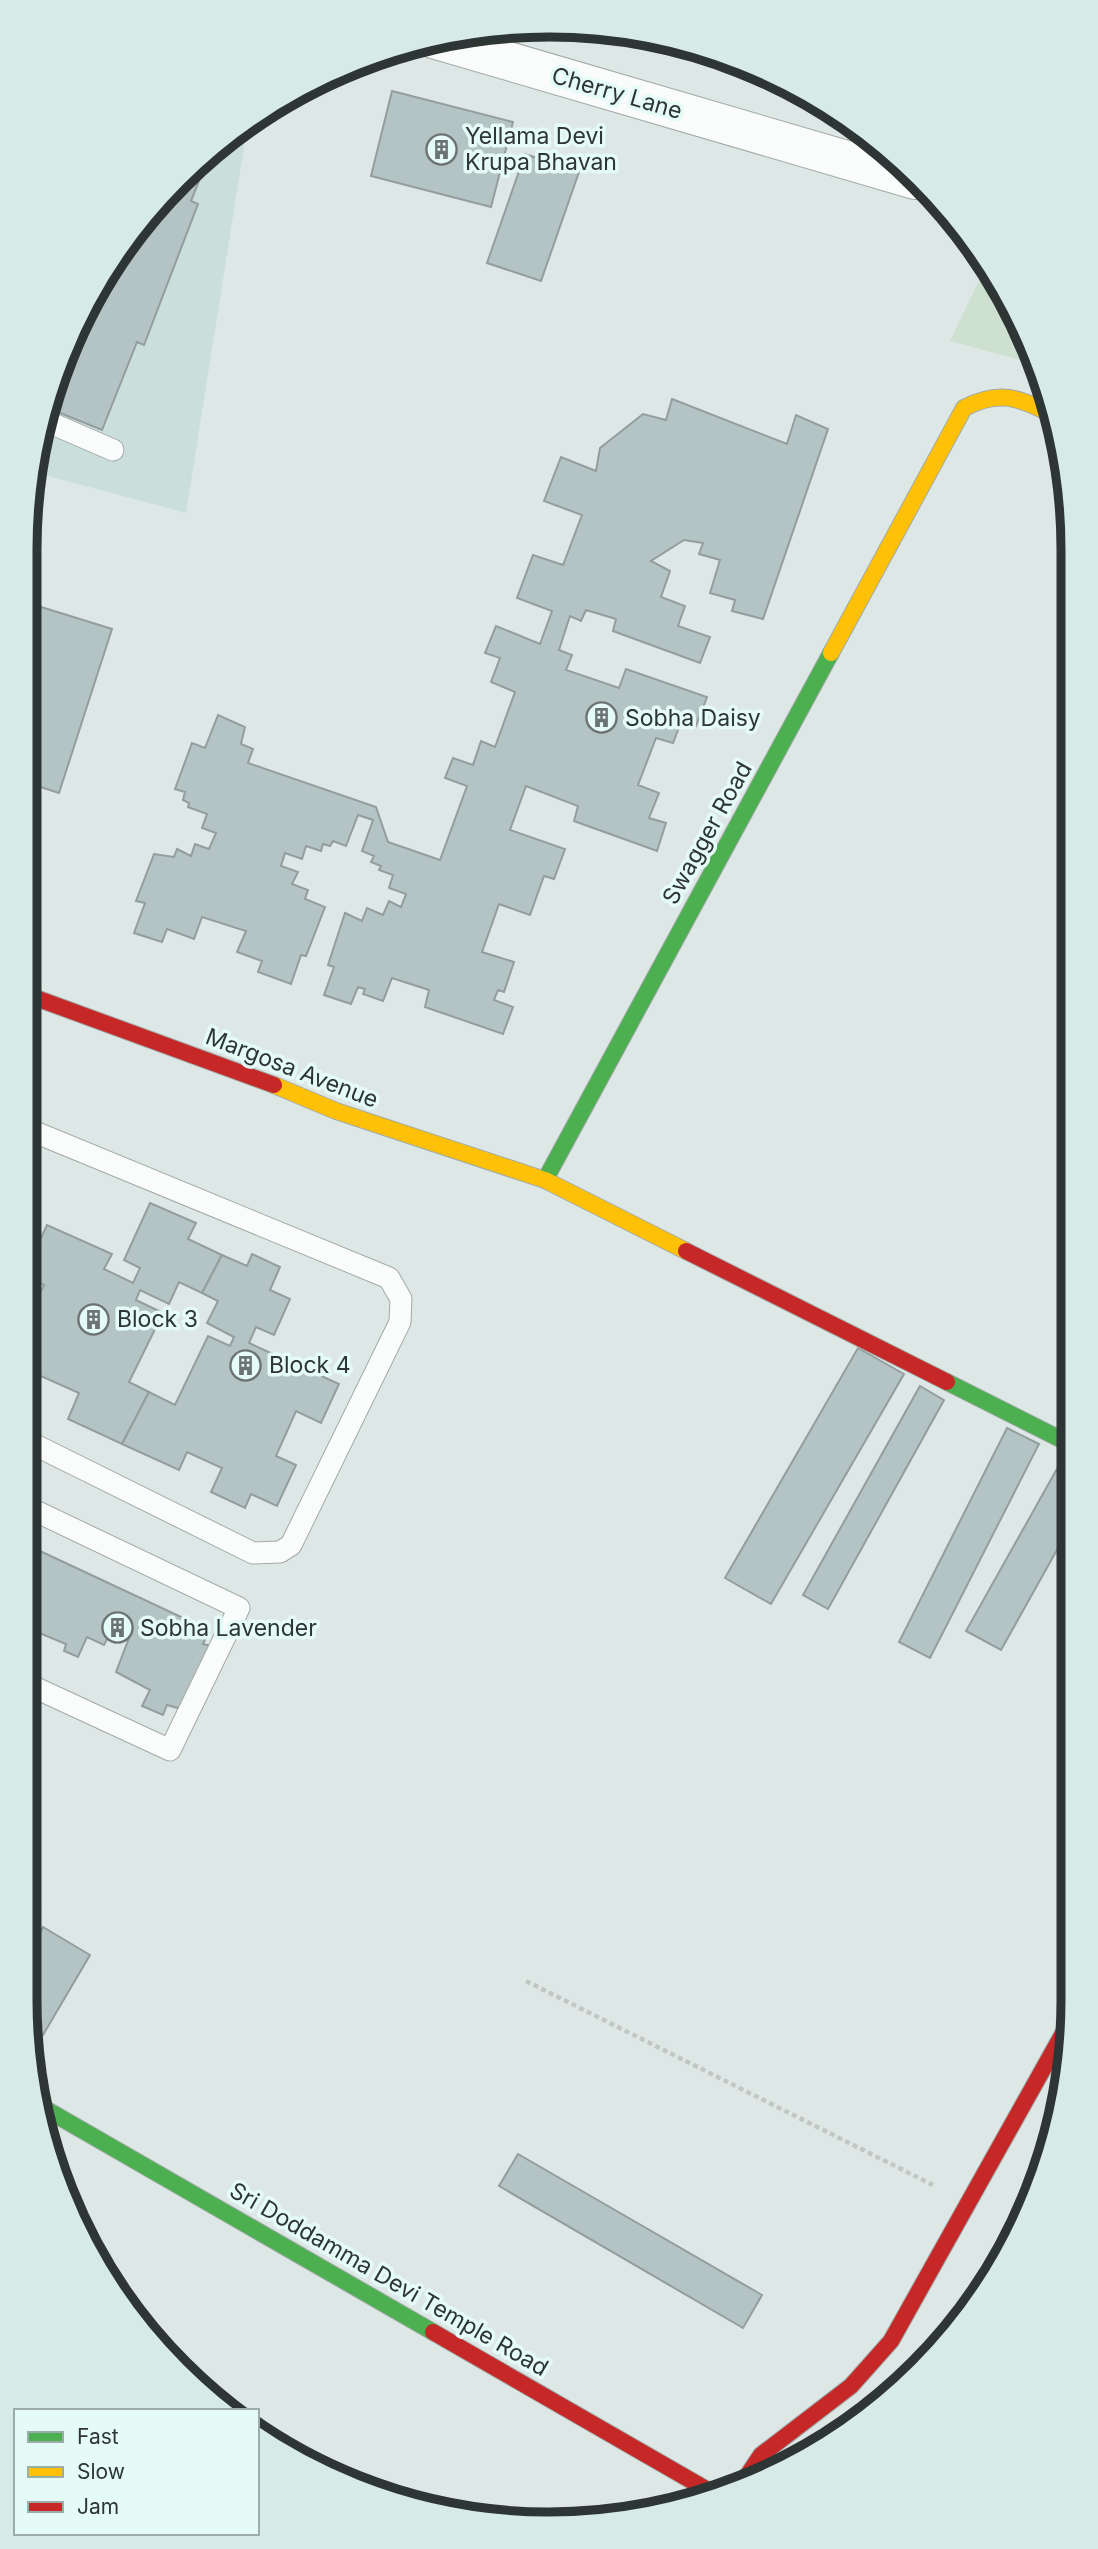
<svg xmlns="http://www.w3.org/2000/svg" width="1098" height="2549" viewBox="0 0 1098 2549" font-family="Inter,sans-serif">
  <rect width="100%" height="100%" fill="#dde8e6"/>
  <!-- built -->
  <polygon fill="#cadfdc" points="248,122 186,513 37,473 52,380 95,286 155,203 230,133"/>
  <!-- green -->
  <polygon fill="#cee0cf" points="986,266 1033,348 1039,368 1025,361 950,341"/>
  <!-- building -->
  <g fill="#b4c3c3" stroke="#949d9d" stroke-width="2">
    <polygon points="392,91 513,122 491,207 371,176"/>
    <polygon points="211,151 191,201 198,204 144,345 137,342 102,430 48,408 52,380 95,286 155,203"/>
    <polygon points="525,154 579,172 541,281 487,263"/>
    <polygon points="672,399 787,444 796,415 828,429 763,619 732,611 735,600 710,593 720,560 699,554 703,543 684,540 651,561 670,571 661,597 685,606 678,626 710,637 700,663 613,631 616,619 586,610 581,621 570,616 559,650 572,655 566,670 619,688 626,669 707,697 696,726 682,720 673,743 656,738 638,785 659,793 649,818 666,823 657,851 574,821 578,806 526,786 510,830 565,849 554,879 544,876 530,915 499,904 482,952 514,962 504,992 498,990 494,1000 513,1007 503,1034 425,1007 429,990 392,978 383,1001 363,994 365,989 358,987 351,1004 324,995 334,967 328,965 345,913 362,921 367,908 383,915 389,901 401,907 406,894 389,888 393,875 379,870 381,866 371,862 374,856 362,851 373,820 358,815 346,846 333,841 330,846 323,844 321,851 306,846 302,859 285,853 281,866 298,872 292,884 308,890 305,899 325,907 306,956 301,955 291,984 258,972 262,961 237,952 246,931 202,917 194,939 167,929 162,942 134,933 145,903 136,901 154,854 174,857 177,849 191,856 195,844 209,849 216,833 202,828 207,814 188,807 189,803 183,800 185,792 175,789 192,743 205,748 218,715 245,727 241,744 253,749 248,763 376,807 388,842 440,860 467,786 445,778 453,758 473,765 481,741 495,747 515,692 491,682 500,658 485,653 496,626 540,644 552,611 517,598 533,555 563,565 582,515 544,501 561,457 596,471 600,448 643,414 666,420"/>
    <polygon points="25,602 112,629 59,793 25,782"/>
    <polygon points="150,1203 196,1223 188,1239 222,1255 202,1293 179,1282 169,1304 140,1290 136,1300 163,1313 129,1382 149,1392 122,1444 68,1419 79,1393 41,1376 31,1399 25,1396 25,1325 44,1285 29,1278 25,1287 25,1272 47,1225 112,1254 104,1269 133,1283 140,1268 124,1260"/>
    <polygon points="252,1254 280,1267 270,1290 290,1299 274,1335 256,1327 249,1343 339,1384 321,1423 296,1411 276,1456 296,1465 277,1506 251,1494 245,1508 211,1492 222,1468 187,1452 179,1470 122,1444 149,1392 175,1405 208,1336 230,1346 234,1337 207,1323 218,1301 202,1293 222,1255 247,1266"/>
    <polygon points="858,1348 904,1374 771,1604 725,1578"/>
    <polygon points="920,1386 944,1400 828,1609 803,1595"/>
    <polygon points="1007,1428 1039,1444 930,1658 899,1642"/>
    <polygon points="1067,1451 1072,1454 1072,1523 1001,1650 966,1631"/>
    <polygon points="25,1544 209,1630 203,1644 211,1646 181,1709 167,1705 163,1715 142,1706 150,1690 116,1672 129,1638 112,1630 104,1645 87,1637 78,1657 64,1651 66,1644 25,1627"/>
    <polygon points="25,1902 40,1911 25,1938"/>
    <polygon points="43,1927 90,1955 33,2052 24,2000 25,1960"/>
    <polygon points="518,2154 762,2295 743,2328 499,2186"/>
  </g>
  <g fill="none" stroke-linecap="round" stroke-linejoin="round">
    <defs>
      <g id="lane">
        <polyline points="46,421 113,450"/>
        <polyline points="25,1440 253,1553 280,1552 291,1545 400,1322 401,1299 389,1278 25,1128"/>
        <polyline points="25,1683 170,1750 239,1608 25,1506"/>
      </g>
      <polyline id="street" points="433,39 915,180"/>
      <g id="fast">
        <polyline points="545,1180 831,653"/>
        <polyline points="947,1382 1072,1445"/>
        <polyline points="42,2107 433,2332"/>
      </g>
      <g id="slow">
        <path d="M831,653L964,408C998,390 1019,397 1051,414"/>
        <polyline points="274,1085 336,1111 545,1180 686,1251"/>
      </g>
      <g id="jam">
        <polyline points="25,994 274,1085"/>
        <polyline points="686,1251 947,1382"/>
        <polyline points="433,2332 711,2492"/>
        <polyline points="745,2479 761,2455 851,2386 891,2341 1070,2021"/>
      </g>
    </defs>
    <!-- lane casing -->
    <use href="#lane" stroke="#a1aaa8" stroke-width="23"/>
    <!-- street casing -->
    <use href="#street" stroke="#a1aaa8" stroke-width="40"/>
    <!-- fast casing -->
    <use href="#fast" stroke="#a1aaa8" stroke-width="18"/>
    <!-- slow casing -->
    <use href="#slow" stroke="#a1aaa8" stroke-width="18"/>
    <!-- jam casing -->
    <use href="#jam" stroke="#a1aaa8" stroke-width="18"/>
    <!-- path -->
    <polyline stroke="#c2c6c5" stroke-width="4.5" stroke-dasharray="5 3.5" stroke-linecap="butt" points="526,1981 933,2185"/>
    <!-- lane -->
    <use href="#lane" stroke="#fafcfb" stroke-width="21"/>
    <!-- street -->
    <use href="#street" stroke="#fafcfb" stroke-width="38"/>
    <!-- fast -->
    <use href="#fast" stroke="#4caf50" stroke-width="16"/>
    <!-- slow -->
    <use href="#slow" stroke="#ffc107" stroke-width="16"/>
    <!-- jam -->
    <use href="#jam" stroke="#c62828" stroke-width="16"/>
  </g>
  <!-- icons -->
  <defs>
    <symbol id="building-ring" viewBox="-11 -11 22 22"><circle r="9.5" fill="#e5fbf7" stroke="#6b7473" stroke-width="1.5"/><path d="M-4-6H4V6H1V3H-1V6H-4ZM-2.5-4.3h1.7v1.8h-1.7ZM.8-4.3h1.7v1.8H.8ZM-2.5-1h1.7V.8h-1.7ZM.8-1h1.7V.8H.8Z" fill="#6b7473"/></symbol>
  </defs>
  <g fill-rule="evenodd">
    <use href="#building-ring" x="424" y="132" width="35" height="35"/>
    <use href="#building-ring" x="584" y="700" width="35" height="35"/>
    <use href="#building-ring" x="76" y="1302" width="35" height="35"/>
    <use href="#building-ring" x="228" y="1348" width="35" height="35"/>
    <use href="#building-ring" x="100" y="1610" width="35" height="35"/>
  </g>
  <g text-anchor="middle" stroke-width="7" stroke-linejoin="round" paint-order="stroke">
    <!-- street labels -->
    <g font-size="23" fill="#2e3635" stroke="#e5fbf7">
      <text transform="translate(617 93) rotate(16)" y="8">Cherry Lane</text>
      <text transform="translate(707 833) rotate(-61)" y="8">Swagger Road</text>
      <text transform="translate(292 1068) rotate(21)" y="8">Margosa Avenue</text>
      <text transform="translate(389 2279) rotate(30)" y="8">Sri Doddamma Devi Temple Road</text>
    </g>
    <!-- poi labels -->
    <g font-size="23" fill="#2e3635" stroke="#e5fbf7" text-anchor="start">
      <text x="465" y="144">Yellama Devi<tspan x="465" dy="26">Krupa Bhavan</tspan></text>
      <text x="625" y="726">Sobha Daisy</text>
      <text x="117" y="1327">Block 3</text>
      <text x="269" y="1373">Block 4</text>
      <text x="140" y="1636">Sobha Lavender</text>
    </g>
  </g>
  <!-- crop -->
  <path d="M0 0H1098V2549H0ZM549 37H549A512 512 0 0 1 1061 549V2000A512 512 0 0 1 549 2512H549A512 512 0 0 1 37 2000V549A512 512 0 0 1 549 37Z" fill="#d6ebe7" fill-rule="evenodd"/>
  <path fill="none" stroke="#2e3635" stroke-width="9" d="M549 37H549A512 512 0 0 1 1061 549V2000A512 512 0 0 1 549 2512H549A512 512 0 0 1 37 2000V549A512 512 0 0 1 549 37Z"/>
  <!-- legend -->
  <rect x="14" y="2409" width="245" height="126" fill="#e5fbf7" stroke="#9caca9" stroke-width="2"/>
  <rect x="28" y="2432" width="35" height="10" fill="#4caf50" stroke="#9caca9" stroke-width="2"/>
  <text x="77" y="2444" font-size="21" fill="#2e3635">Fast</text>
  <rect x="28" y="2467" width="35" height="10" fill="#ffc107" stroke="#9caca9" stroke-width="2"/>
  <text x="77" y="2479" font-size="21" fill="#2e3635">Slow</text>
  <rect x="28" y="2502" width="35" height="10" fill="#c62828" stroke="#9caca9" stroke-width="2"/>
  <text x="77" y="2514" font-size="21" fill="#2e3635">Jam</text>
</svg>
